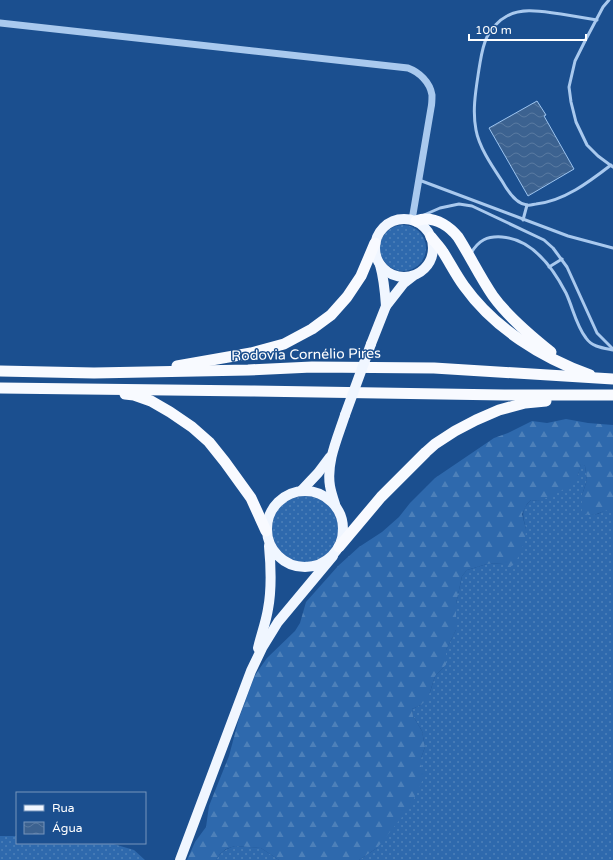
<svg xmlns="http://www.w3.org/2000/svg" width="613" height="860" viewBox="0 0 613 860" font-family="'Varela Round',sans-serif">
  <defs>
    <pattern id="grass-dots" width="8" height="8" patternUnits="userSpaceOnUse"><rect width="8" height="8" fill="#2e69ad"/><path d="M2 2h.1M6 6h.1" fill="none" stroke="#4d80b9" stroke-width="1.8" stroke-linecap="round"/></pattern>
    <pattern id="forest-firs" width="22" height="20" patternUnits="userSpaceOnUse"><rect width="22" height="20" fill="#2e69ad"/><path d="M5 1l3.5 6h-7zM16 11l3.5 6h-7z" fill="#4d80b9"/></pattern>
    <pattern id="water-waves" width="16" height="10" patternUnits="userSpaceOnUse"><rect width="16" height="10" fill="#3c6290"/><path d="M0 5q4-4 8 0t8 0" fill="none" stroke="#597aa1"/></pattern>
  </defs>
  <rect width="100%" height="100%" fill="#1b4f8f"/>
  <!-- grass -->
  <g fill="url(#grass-dots)">
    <circle cx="403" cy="248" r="23"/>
    <path d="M581,463L585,466L587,480L582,495L587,515L598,514L607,509H613V860H359L377,848L421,769V758L425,747L422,731L413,716L412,709L421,705L430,692L435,676L446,665V650L456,630V604L462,576L467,570L487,564L503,563L526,529C523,517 520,510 531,500L538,501L578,475Z"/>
    <circle cx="305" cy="529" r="33"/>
    <polygon points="0,836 17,836 17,843 110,843 134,850 145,860 0,860"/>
    <path d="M235,846L261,848L279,860H216C221,851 226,849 235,846Z"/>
  </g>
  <!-- forest -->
  <path fill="url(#forest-firs)" d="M566,419L588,423L613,425V509C601,510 595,519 582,513V495L587,480L585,466L581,464L578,475L572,484L554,495L538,501L531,500L527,504L522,514L526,529L525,541L515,564L506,569L503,568V563L487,564L467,570L462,576L456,604V630L446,650V665L435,676L430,692L427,699L421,705L412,709L413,716L422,731L425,747L421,758V769L425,775L410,807L377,848L359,860H279L261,848L235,846L226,849L220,854L216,860H187L195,842L206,827L209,806L229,756L239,718L255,675L267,658L295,631L300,623L306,602L338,566L359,547L382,532L399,517L410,503L435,478L494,438L508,433L532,421L547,423Z"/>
  <!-- water -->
  <polygon fill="url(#water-waves)" stroke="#9cc4f0" points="537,101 546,115 544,116 574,169 528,196 489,128"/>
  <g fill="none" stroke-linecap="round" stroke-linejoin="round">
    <!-- service -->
    <g stroke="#a9c9ee" stroke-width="3">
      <polyline points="609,0 603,7 585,41 575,61 569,87 571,102 576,122 587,145 598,156 613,167"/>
      <path d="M597,20C585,18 573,16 561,14C543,12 524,7 507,16C499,20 491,29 487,37C482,47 481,58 479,69C476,89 472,110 476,130C479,147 492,166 502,181C507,190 516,204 527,205C530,206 534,204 536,204C564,201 589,182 611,165"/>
      <polyline points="419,180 568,236 613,248"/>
      <polyline points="424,215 440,208 459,204 472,206 544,240 553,248 567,267 597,333 613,349"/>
      <polyline points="523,220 527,205"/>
      <path d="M471,253C479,240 487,236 502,237C532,239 553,268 566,293C573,308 576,325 586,338C592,347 603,348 613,350"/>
      <polyline points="549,267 562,259"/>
    </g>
    <!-- tertiary -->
    <path stroke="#a9c9ee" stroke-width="7" d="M0,23L408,68C419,72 430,82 432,95C432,99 432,104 431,108L412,220"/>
    <!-- primary -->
    <g stroke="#f0f6ff" stroke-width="10">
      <circle cx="404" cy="248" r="29"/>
      <path d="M380,265C384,279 385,291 386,306"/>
      <polyline points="371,344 386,306 404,283 413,276"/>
      <circle cx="305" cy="529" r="38"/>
      <polyline points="301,491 318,473 330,457"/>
      <path d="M335,504C333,498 331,492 330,486C326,462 338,437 345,415"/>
      <path d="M258,648C261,635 266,622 268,609C272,588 271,567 269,546"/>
      <polyline points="180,860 251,671 262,648 278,622 333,556"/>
    </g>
    <!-- trunk -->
    <g stroke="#f8faff" stroke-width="11">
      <path d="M416,221C419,220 422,219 425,219C438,219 450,227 458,237C470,256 480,277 493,296C508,317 531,336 551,352"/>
      <path d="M431,237C435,242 440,247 443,252C450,263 456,275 464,286C494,328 542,358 590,375"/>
      <polyline points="177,366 251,353 284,344 312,329 331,315 347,297 361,276 375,243"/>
      <polyline points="0,371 94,373 248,370 312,367 434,368 613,379"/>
      <polyline points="0,388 251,391 504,395 613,395"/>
      <polyline points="125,394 134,395 151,401 170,412 192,427 209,442 225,462 251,498 266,531"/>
      <polyline points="339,547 381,497 426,452 435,444 455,431 476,420 499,410 525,403 546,401"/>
    </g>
    <!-- primary-bridge -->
    <polyline stroke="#f0f6ff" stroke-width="10" points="345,415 371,344"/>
  </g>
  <g text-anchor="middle" stroke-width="3" stroke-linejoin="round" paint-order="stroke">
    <!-- street labels -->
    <g font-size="14" fill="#fff" stroke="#1b4f8f">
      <text transform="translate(306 354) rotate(-1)" y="5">Rodovia Cornélio Pires</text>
    </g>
  </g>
  <!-- legend -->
  <rect x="16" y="792" width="130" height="52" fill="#1b4f8f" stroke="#7695bc"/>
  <rect x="24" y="805" width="20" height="6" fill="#f0f6ff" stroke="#7695bc"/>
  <text x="52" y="812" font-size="12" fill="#ffffff">Rua</text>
  <rect x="24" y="822" width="20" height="12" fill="url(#water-waves)" stroke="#7695bc"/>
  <text x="52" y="832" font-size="12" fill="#ffffff">Água</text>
  <!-- scale -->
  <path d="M469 34v6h117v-6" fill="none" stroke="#ffffff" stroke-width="2"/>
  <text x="475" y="34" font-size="12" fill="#ffffff" stroke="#1b4f8f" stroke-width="3" paint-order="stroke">100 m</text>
</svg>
